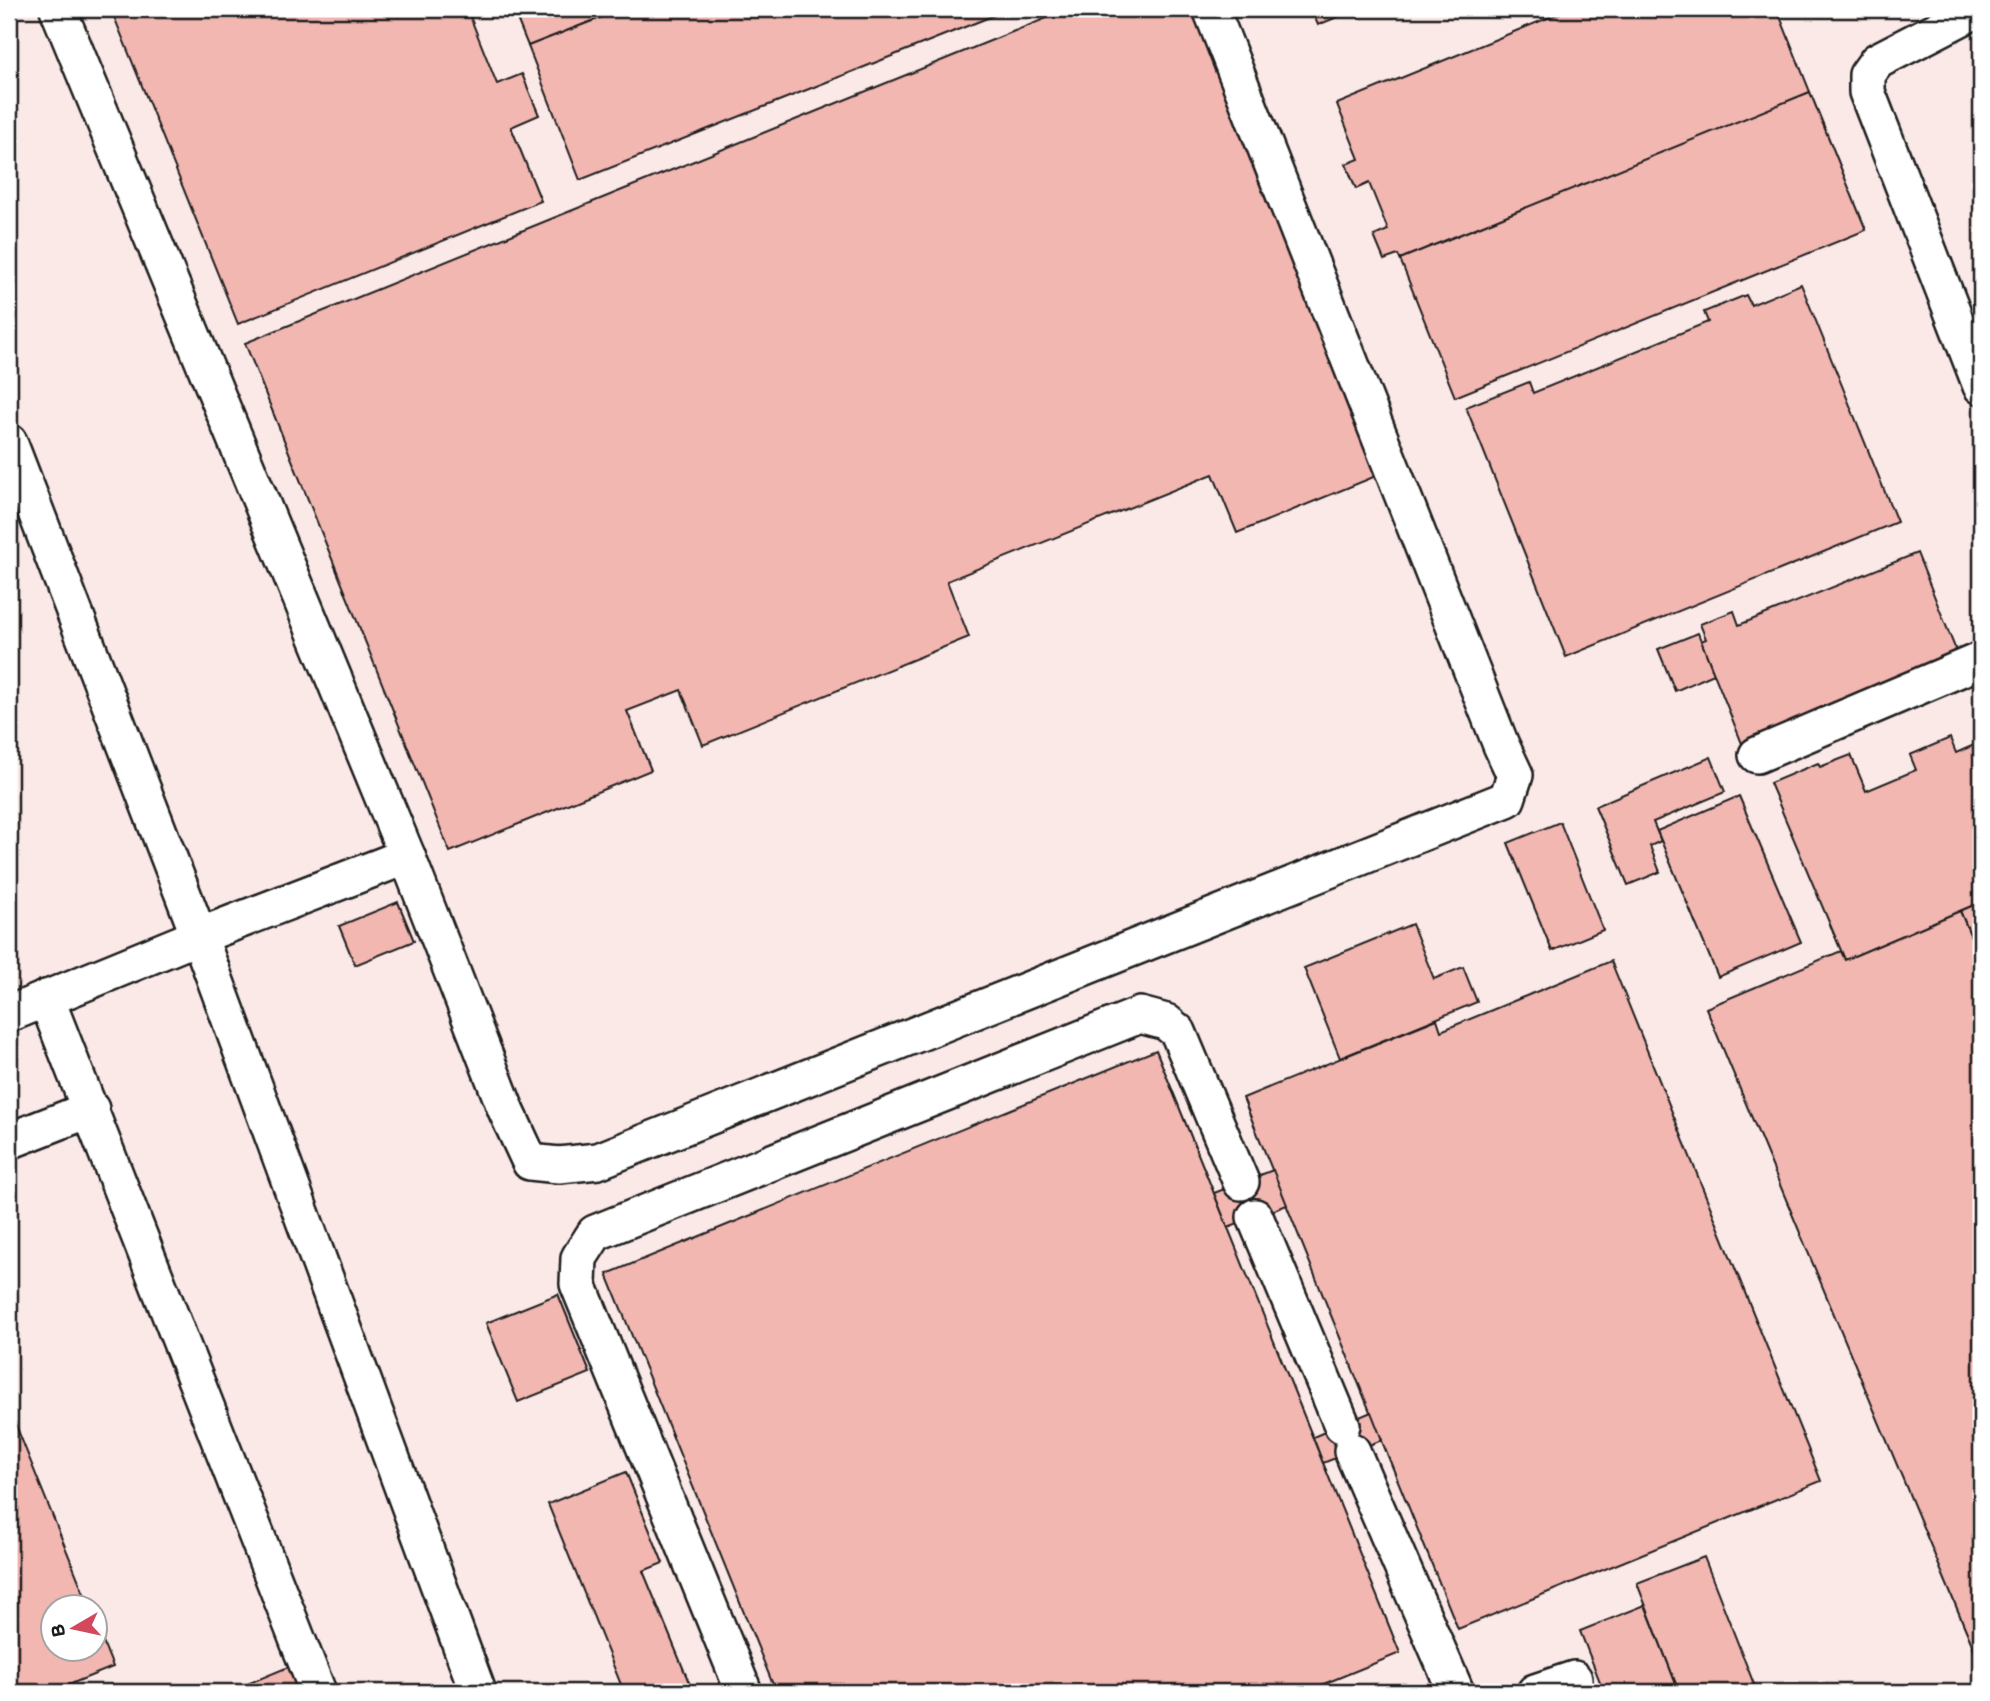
<svg xmlns="http://www.w3.org/2000/svg" width="1990" height="1701" viewBox="0 0 1990 1701" font-family="Itim,sans-serif">
  <rect width="100%" height="100%" fill="#fff"/>
  <filter id="ink" filterUnits="userSpaceOnUse"><feTurbulence type="fractalNoise" baseFrequency=".0143" numOctaves="2"/><feDisplacementMap in="SourceGraphic" scale="14" xChannelSelector="R" yChannelSelector="G"/><feConvolveMatrix kernelMatrix="1 2 1 2 8 2 1 2 1" color-interpolation-filters="sRGB"/></filter>
  <g filter="url(#ink)">
    <!-- built -->
    <path fill="#fbe9e8" fill-rule="evenodd" d="M9,9H1981V1692H9ZM52,1606H94V1648H52Z"/>
    <!-- building -->
    <g fill="#f3b7b2" stroke="#1c1c1c" stroke-width="2">
      <polygon points="111,9 467,9 497,84 522,74 539,115 511,127 541,201 238,324"/>
      <polygon points="513,9 623,9 528,46"/>
      <polygon points="623,9 1010,9 580,180 528,46"/>
      <polygon points="1069,9 1131,9 1132,11 1138,9 1194,9 1381,474 1237,533 1213,474 947,581 969,637 703,745 681,690 627,711 651,770 450,852 245,343"/>
      <polygon points="1311,9 1357,9 1318,25"/>
      <polygon points="1570,9 1777,9 1810,92 1400,259 1398,255 1384,260 1374,236 1388,230 1369,183 1356,189 1346,164 1359,159 1337,104"/>
      <polygon points="1810,92 1866,230 1455,397 1400,259"/>
      <polygon points="1801,284 1897,522 1566,657 1466,407 1529,382 1533,393 1708,322 1704,312 1746,295 1751,305"/>
      <polygon points="1917,553 1959,658 1743,746 1701,641 1706,639 1700,624 1734,611 1739,625"/>
      <polygon points="1698,633 1714,674 1675,691 1658,649"/>
      <polygon points="1950,738 1956,753 1981,742 1981,902 1845,960 1770,783 1818,763 1820,767 1851,755 1866,791 1916,770 1910,755"/>
      <polygon points="1711,757 1725,792 1653,822 1661,841 1650,846 1660,872 1628,885 1595,806"/>
      <polygon points="1739,796 1801,942 1718,977 1657,831"/>
      <polygon points="1560,822 1603,930 1552,951 1508,843"/>
      <polygon points="398,902 414,941 355,965 339,926"/>
      <polygon points="1981,902 1981,960 1960,911"/>
      <polygon points="1960,911 1981,960 1981,1666 1706,1008 1841,951 1845,960"/>
      <polygon points="1412,924 1434,979 1463,967 1477,1002 1340,1058 1304,968"/>
      <polygon points="1611,961 1821,1481 1458,1629 1243,1098 1437,1019 1441,1031"/>
      <polygon points="1156,1050 1400,1653 1304,1692 776,1692 607,1274"/>
      <polygon points="1273,1170 1287,1205 1228,1228 1214,1193"/>
      <polygon points="558,1294 590,1373 518,1402 486,1323"/>
      <polygon points="9,1408 89,1606 52,1606 52,1648 94,1648 94,1620 113,1667 51,1692 9,1692"/>
      <polygon points="1371,1412 1382,1440 1323,1463 1313,1437"/>
      <polygon points="626,1472 663,1563 643,1571 693,1692 624,1692 548,1504"/>
      <polygon points="1704,1557 1757,1692 1679,1692 1637,1583"/>
      <polygon points="1645,1605 1679,1692 1604,1692 1580,1631"/>
      <polygon points="293,1665 304,1692 228,1692"/>
    </g>
    <g fill="none" stroke-linecap="round" stroke-linejoin="round">
      <defs>
        <g id="minor">
          <polyline points="58,9 407,856 506,1110 530,1162 559,1165 598,1161 1507,799 1515,775 1501,745 1211,9"/>
          <polyline points="1978,9 1877,61 1867,75 1867,92 1981,386"/>
          <polyline points="9,442 199,936 478,1692"/>
          <polyline points="1757,755 1981,660"/>
          <polyline points="46,998 318,1692"/>
          <polyline points="9,1014 199,936 407,856"/>
          <polyline points="9,1141 91,1109"/>
          <polyline points="1255,1217 1342,1425"/>
          <polyline points="1352,1451 1456,1692"/>
          <polyline points="744,1692 578,1284 579,1258 595,1233 1140,1015 1166,1022 1178,1032 1241,1182"/>
          <polyline points="1535,1692 1574,1679"/>
        </g>
      </defs>
      <!-- minor casing -->
      <use href="#minor" stroke="#1c1c1c" stroke-width="40"/>
      <!-- minor -->
      <use href="#minor" stroke="#fff" stroke-width="35"/>
    </g>
  </g>
  <!-- margin -->
  <rect width="1990" height="1701" fill="none" stroke="#fff" stroke-width="35"/>
  <rect x="18" y="18" width="1955" height="1666" fill="none" stroke="#1c1c1c" stroke-width="2.5" filter="url(#ink)"/>
  <!-- north arrow -->
  <g transform="translate(74 1628) rotate(261)"><circle r="33" fill="#ffffff" stroke="#a4a4a4" stroke-width="2"/>
  <path d="M0-5L12 26L0 18L-12 26Z" fill="#d1495b"/>
  <text y="-10" font-size="19" font-weight="bold" text-anchor="middle" fill="#1c1c1c">B</text>
  </g>
</svg>
